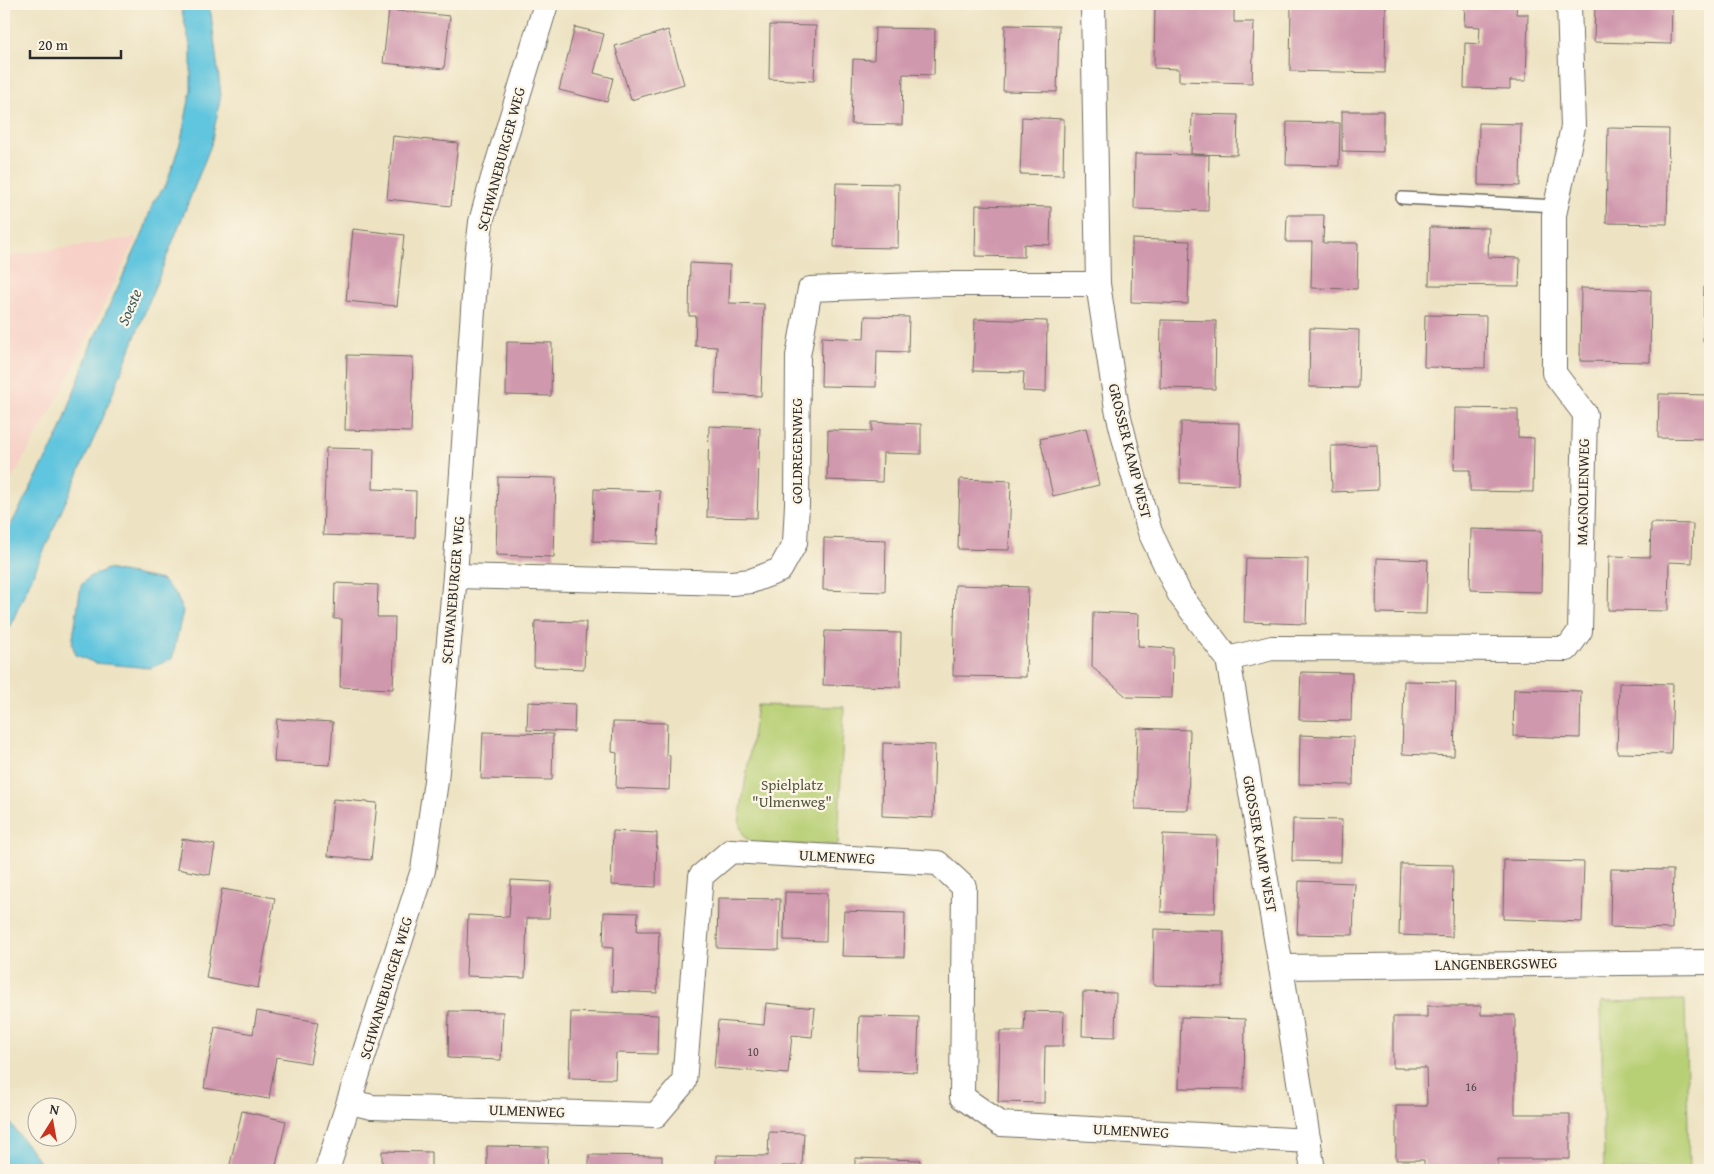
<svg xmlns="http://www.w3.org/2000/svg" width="1714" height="1174" viewBox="0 0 1714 1174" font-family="'Gentium Book Plus',serif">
  <rect width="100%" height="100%" fill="#fcf5e5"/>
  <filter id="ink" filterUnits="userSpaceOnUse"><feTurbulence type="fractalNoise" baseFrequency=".02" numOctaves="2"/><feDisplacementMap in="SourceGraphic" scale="10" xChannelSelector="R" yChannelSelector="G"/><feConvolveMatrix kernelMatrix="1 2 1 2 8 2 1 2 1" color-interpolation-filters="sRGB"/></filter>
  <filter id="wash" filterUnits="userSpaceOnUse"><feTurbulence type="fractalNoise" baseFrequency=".0096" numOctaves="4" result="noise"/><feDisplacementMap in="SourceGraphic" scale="20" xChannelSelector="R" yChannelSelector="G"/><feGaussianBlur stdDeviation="1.12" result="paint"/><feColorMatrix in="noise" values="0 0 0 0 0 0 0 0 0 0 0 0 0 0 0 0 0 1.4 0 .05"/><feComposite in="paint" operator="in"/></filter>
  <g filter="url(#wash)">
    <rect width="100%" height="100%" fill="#ede3c3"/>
    <!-- built -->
    <polygon fill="#f7d1c7" points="137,237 59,396 4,493 4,257"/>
    <!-- green -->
    <g fill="#b7cf74" stroke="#717d50">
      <polygon points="757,705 844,707 838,845 757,844 744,837 739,823"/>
      <polygon points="1685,1000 1689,1170 1604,1170 1601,1002"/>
    </g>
    <!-- water -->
    <g fill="#60c5de" stroke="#467884">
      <polygon points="180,4 208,4 211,14 221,95 211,145 103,418 4,640 4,538 60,432 90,347 143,233 153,202 166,185 181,140 191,90 191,48"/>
      <polygon points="107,569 162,580 176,594 183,611 172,659 150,668 95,663 76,655 72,644 81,585 89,577"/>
      <polygon points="4,1115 46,1170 4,1170"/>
    </g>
    <g id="blocks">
      <!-- building -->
      <g fill="#d098ad">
        <polygon points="1155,4 1234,4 1234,22 1254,22 1252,83 1179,81 1179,69 1154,68"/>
        <polygon points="1291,4 1386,4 1385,73 1290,71"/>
        <polygon points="1465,4 1517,4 1516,14 1528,14 1526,81 1510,81 1510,89 1464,88 1465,43 1479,44 1480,27 1464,26"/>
        <polygon points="1595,4 1672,4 1671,44 1594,42"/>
        <polygon points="1708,4 1710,4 1710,44 1707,44"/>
        <polygon points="389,10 450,16 444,69 383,63"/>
        <polygon points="770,25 816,26 814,81 769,79"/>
        <polygon points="1005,25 1059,26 1057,92 1003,91"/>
        <polygon points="575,27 604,34 594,73 613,78 607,102 559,90"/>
        <polygon points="875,28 935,29 934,75 903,74 902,125 851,124 853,59 874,60"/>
        <polygon points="668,30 684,84 631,100 615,46"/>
        <polygon points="1342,111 1383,111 1383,152 1342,151"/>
        <polygon points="1192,114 1238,115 1237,155 1191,154"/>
        <polygon points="1022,117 1064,119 1063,175 1020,174"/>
        <polygon points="1287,122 1340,123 1339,166 1286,165"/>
        <polygon points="1479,123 1521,124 1520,186 1478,185"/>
        <polygon points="1608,128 1669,129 1667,224 1606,223"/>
        <polygon points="393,136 458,143 451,206 387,199"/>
        <polygon points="1135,154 1209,155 1208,211 1134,209"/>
        <polygon points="836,183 899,184 898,248 834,247"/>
        <polygon points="976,205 1051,207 1050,245 1024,244 1024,257 975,256"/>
        <polygon points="1287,215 1324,215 1323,243 1358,243 1357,289 1311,288 1312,242 1286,242"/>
        <polygon points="1430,227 1489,228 1488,257 1520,258 1519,286 1429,285"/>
        <polygon points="353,229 404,235 397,306 346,301"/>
        <polygon points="1132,239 1190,241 1188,304 1131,302"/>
        <polygon points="690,263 730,265 729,303 764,304 761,396 715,394 717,347 695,346 696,316 689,316"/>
        <polygon points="1704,287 1710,287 1710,342 1703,342"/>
        <polygon points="1581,288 1651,290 1650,362 1580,361"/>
        <polygon points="1425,315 1486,316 1485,368 1424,367"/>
        <polygon points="865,316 909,317 908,352 877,351 876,387 821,386 822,337 864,339"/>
        <polygon points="975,319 1047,321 1046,392 1023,391 1024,372 973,371"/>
        <polygon points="1161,320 1216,321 1215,389 1160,388"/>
        <polygon points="1310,328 1359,330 1358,388 1309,387"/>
        <polygon points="507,342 552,343 551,396 506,395"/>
        <polygon points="347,355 413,357 411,432 345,430"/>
        <polygon points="1659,394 1710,395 1710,439 1658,438"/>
        <polygon points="1455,408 1518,409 1518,437 1534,438 1533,492 1470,491 1470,470 1454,470"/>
        <polygon points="872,422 921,424 921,454 883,453 882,482 827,480 828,430 872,431"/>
        <polygon points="1181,422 1240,423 1239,485 1180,483"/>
        <polygon points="709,426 760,428 757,518 707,517"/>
        <polygon points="1086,428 1099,485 1053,496 1040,439"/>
        <polygon points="1377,445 1378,490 1332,492 1331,446"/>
        <polygon points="326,448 374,449 373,489 416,491 415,538 323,535"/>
        <polygon points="498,477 556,478 554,557 496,555"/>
        <polygon points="960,479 1011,481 1009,550 958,549"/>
        <polygon points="594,489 660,491 658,544 593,541"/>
        <polygon points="1651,523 1693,524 1692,563 1669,562 1668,611 1608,610 1609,556 1650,557"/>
        <polygon points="1471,529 1542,531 1541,592 1470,590"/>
        <polygon points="824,538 886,540 885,592 823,590"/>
        <polygon points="1246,558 1308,559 1306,624 1244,622"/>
        <polygon points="1377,558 1428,560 1426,614 1376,613"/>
        <polygon points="335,583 378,585 377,617 395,617 393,689 340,687 342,619 334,619"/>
        <polygon points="955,585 1028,587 1026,677 953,676"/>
        <polygon points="1093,612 1139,614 1138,646 1173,648 1172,698 1127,697 1092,667"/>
        <polygon points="535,621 586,622 584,669 534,667"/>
        <polygon points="825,631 901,633 900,687 823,685"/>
        <polygon points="1301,672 1352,673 1351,721 1299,720"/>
        <polygon points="1404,681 1456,682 1454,756 1402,754"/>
        <polygon points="1619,683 1673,684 1671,754 1617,753"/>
        <polygon points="1514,689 1581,691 1580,738 1513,736"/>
        <polygon points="528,702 575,704 574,732 527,730"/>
        <polygon points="277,719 333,722 330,765 274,762"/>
        <polygon points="613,722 667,723 666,755 670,755 669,790 616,788 617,753 612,752"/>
        <polygon points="1137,728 1190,730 1188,810 1135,809"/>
        <polygon points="483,732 553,734 552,780 481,779"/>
        <polygon points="1300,735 1354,737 1353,785 1299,784"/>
        <polygon points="883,743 935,745 933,818 882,816"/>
        <polygon points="333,799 377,803 371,860 328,856"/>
        <polygon points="1293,819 1342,820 1341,862 1292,861"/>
        <polygon points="613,831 657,833 656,887 611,885"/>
        <polygon points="1163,834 1217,836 1215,913 1161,912"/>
        <polygon points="182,839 215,845 210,875 177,869"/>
        <polygon points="1504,860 1584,862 1582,922 1503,919"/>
        <polygon points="1401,864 1453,865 1452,937 1399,935"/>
        <polygon points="1611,869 1673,870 1672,929 1610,927"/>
        <polygon points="511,880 551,882 549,918 527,918 525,978 466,976 468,915 509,917"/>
        <polygon points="1299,881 1355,883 1353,935 1297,934"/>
        <polygon points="222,889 275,898 258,988 206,978"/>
        <polygon points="785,892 827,893 826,941 784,940"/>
        <polygon points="718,898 780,899 779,950 717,948"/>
        <polygon points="844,911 905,913 904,957 842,956"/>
        <polygon points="604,912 638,913 637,931 659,931 657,993 612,991 613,948 603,947"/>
        <polygon points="1154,929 1224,931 1223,987 1153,985"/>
        <polygon points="1083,992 1116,993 1115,1037 1082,1036"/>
        <polygon points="766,1003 815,1008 812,1037 792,1035 788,1074 714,1068 718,1021 764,1025"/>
        <polygon points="1427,1006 1481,1006 1481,1015 1515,1015 1515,1114 1570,1114 1570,1159 1498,1159 1498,1170 1424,1170 1424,1160 1396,1160 1396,1106 1427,1106 1426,1068 1393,1068 1393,1017 1427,1017"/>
        <polygon points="257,1011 318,1022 310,1063 276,1057 269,1099 204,1088 215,1027 253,1034"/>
        <polygon points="449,1011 503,1012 501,1060 448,1058"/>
        <polygon points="1025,1011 1064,1012 1063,1046 1045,1046 1044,1103 998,1102 1000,1031 1024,1031"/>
        <polygon points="571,1012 658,1015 657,1054 616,1053 615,1079 569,1078"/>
        <polygon points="859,1016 919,1017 917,1072 857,1070"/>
        <polygon points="1181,1017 1245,1019 1244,1089 1179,1088"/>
        <polygon points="242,1111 286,1121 275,1170 229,1169"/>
        <polygon points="769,1132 804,1133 802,1166 782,1166 782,1170 716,1170 716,1155 768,1156"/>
        <polygon points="487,1146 548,1147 547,1170 487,1170"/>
        <polygon points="382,1151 431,1152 431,1170 382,1170"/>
        <polygon points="589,1155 662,1156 662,1170 589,1170"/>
        <polygon points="855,1158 920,1160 919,1170 855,1170"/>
      </g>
    </g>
  </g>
  <g filter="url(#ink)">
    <use href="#blocks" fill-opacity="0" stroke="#6f6b60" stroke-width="1"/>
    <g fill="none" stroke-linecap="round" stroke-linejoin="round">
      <defs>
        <polyline id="lane" points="1402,198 1556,206"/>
        <g id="street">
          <polyline points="1093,4 1098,284 1117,409 1132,470 1150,532 1180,595 1228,659 1281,967 1313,1170"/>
          <polyline points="455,576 732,583 751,581 780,570 795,543 797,504 798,356 810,289 945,284 1098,284"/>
          <polyline points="1228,659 1272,648 1567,649 1580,631 1585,414 1554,373 1554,215 1573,127 1569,4"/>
          <polyline points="1281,967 1710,962"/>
          <polyline points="350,1102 372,1107 656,1115 684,1082 701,876 731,851 938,863 964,887 962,1097 1001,1124 1309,1141"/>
          <polyline points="327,1170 423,870 436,781 455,576 476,266 481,222 493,178 546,4"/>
        </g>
      </defs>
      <!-- lane casing -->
      <use href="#lane" stroke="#6f6b60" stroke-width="14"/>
      <!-- street casing -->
      <use href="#street" stroke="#6f6b60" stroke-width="26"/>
      <!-- lane -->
      <use href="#lane" stroke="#fff" stroke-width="11"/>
      <!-- street -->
      <use href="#street" stroke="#fff" stroke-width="24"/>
    </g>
  </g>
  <g text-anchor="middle" stroke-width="4.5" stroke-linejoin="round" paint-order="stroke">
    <!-- number labels -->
    <g font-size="12" fill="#54464c">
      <text x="753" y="1056">10</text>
      <text x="1471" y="1091">16</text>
    </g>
    <!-- street labels -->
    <g font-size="15" fill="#2b2b2b" stroke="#fcf5e5">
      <text transform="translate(501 159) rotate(-75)" y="5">SCHWANEBURGER WEG</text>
      <text transform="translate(797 451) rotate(-90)" y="5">GOLDREGENWEG</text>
      <text transform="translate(1130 451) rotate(76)" y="5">GROSSER KAMP WEST</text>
      <text transform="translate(1583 492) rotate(-89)" y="5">MAGNOLIENWEG</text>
      <text transform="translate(453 590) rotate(-85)" y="5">SCHWANEBURGER WEG</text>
      <text transform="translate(1260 844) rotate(80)" y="5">GROSSER KAMP WEST</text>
      <text transform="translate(837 857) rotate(3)" y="5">ULMENWEG</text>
      <text transform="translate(1496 964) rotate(-1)" y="5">LANGENBERGSWEG</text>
      <text transform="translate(386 988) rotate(-73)" y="5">SCHWANEBURGER WEG</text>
      <text transform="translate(527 1111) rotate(2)" y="5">ULMENWEG</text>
      <text transform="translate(1131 1131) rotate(3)" y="5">ULMENWEG</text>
    </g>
    <!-- park labels -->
    <g font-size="15" fill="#4e543d" stroke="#fcf5e5">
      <text x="792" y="790">Spielplatz<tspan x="792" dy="17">"Ulmenweg"</tspan></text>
    </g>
    <!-- water labels -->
    <g font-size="16" font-style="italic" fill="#3b5961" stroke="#fcf5e5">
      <text transform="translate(129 307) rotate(-67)" y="6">Soeste</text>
    </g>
  </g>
  <!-- margin -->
  <rect width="1714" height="1174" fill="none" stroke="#fcf5e5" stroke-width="20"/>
  <!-- north arrow -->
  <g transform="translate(52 1122) rotate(11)"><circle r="24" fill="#fcf5e5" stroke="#a8a49b"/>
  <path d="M0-4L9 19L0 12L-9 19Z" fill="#c8321e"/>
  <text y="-8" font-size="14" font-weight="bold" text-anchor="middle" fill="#2b2b2b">N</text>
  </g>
  <!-- scale -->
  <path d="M30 50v8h91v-8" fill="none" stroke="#2b2b2b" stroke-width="2.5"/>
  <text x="38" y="50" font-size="15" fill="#2b2b2b" stroke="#fcf5e5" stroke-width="4" paint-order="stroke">20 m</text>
</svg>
